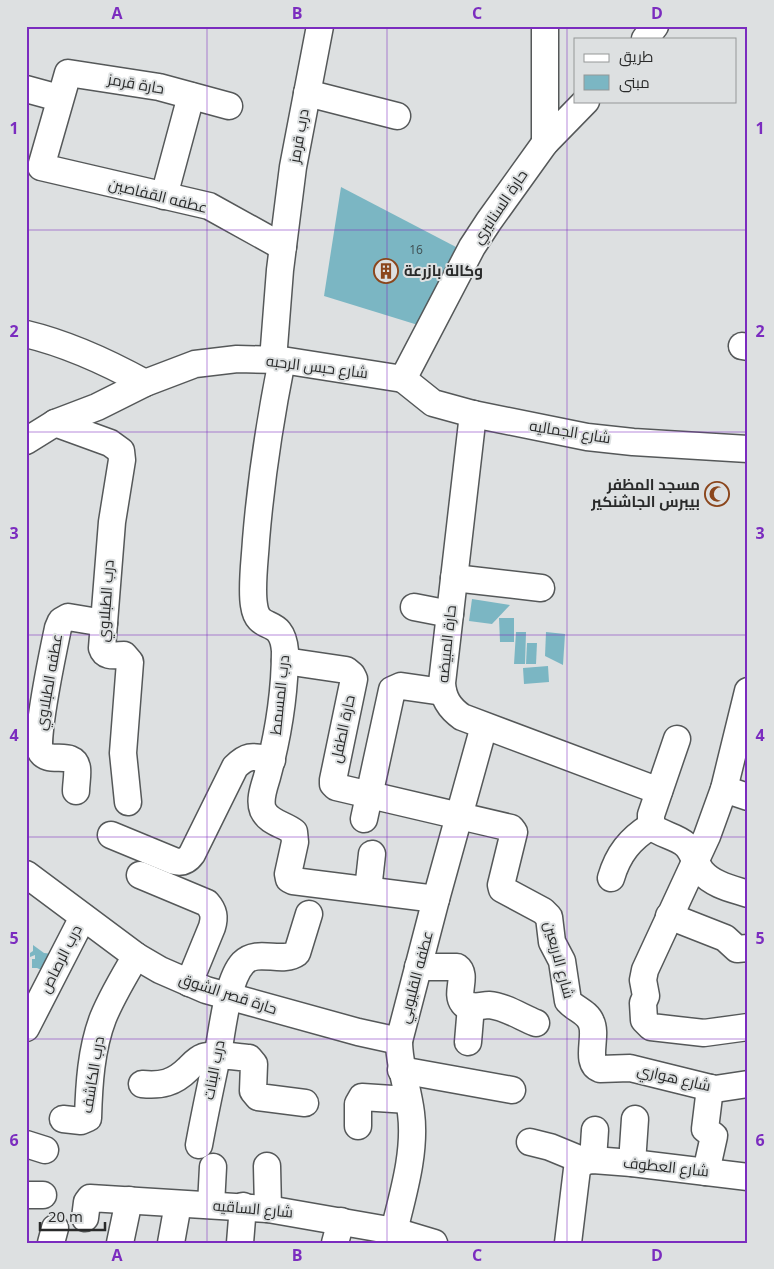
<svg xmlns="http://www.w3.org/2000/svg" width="774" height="1269" viewBox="0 0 774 1269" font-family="'Open Sans',Cairo,sans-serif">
  <rect width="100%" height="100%" fill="#dde0e1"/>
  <!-- building -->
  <g fill="#7bb6c3">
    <polygon points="341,187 456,247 418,325 324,296"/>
    <polygon points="472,599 510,605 492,624 469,621"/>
    <polygon points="499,618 514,618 514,642 500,642"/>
    <polygon points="516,632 526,632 525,664 514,664"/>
    <polygon points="546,632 565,634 563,665 545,656"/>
    <polygon points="527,643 537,643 536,664 526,664"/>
    <polygon points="548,666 549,682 524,684 523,668"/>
    <polygon points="33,945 44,953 54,954 46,972 37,968 32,968 32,959 35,959 35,955 30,957 30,953 33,951"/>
  </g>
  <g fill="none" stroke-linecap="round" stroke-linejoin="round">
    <defs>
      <g id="minor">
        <polyline points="645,39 655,26"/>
        <polyline points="26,89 59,98"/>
        <polyline points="307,93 397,116"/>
        <polyline points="229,106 159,87 68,73 41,167 209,206 283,247"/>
        <polyline points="545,143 545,26"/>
        <polyline points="164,196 191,96"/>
        <path d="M26,334C68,344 107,362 145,383"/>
        <polyline points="742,346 748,347"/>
        <polyline points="273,360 280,270 293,167 320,26"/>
        <path d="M282,360C270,420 261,479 256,540C255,559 251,587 254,605C258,635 282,614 285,651C285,693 278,736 267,777C264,787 259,800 263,810C269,823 284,824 294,832L295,842L288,874L289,879L293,881L436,899"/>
        <polyline points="403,379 433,403 473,414 587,437 633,442 748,449"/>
        <polyline points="403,379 472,247 489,221 545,143 586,101"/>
        <path d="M473,414L442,683C443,698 449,708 462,717L659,791"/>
        <path d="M55,423L110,443L121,451L122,460L112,522L102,648C105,658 116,655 124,655L130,662L123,753L128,802"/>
        <polyline points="26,441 55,423 97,407 145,383 195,364 237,359 282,360 403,379"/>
        <polyline points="454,578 541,588"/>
        <polyline points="414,607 450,614"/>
        <path d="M285,661L346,670L352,675L354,679L333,780V784L336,787L511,828L514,832L501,885L502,889L543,911L549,917L552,942L562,961L568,1001C575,1009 587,1012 591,1022C598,1036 584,1063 600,1069L630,1068L715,1089L748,1084"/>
        <polyline points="748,691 724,789 707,836 645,970 643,980 646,996 643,1003 644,1020 651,1027 704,1033 748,1027"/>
        <path d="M677,739L651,815V826C661,835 676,836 686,845C694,853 695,864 702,872C713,885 733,889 748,894"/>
        <polyline points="724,789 748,797"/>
        <path d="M76,791C76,784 78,775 77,768C74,749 47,766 40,750C35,737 54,647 58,628L61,621L68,617L104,623"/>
        <polyline points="364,819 392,690 401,686 443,692"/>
        <path d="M111,835L174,861C182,863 187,861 192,854L235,767C249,753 254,757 272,760"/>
        <polyline points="26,874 136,956 160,970 206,990 358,1032 399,1041"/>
        <path d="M140,875L207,903C214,911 215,917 212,927L189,983"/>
        <path d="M611,878C618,854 630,839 651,826"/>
        <polyline points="368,890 372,854"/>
        <polyline points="669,916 725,938 737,949 748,948"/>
        <path d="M418,967H457C468,975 455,993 463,1003C468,1010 481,1005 489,1005C504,1006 521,1017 536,1023"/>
        <polyline points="26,1028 83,917"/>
        <polyline points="468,1042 471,1006"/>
        <polyline points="401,1070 512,1090"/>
        <path d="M142,1084C161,1086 174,1083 188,1069C192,1065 197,1059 203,1057C214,1053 237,1057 249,1058L254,1064L253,1091L258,1097L305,1103"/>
        <path d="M63,1119L81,1121L88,1118C89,1085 91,1049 103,1018C112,996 124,976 136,956"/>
        <polyline points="358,1126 358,1104 362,1097 408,1100"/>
        <polyline points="530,1142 550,1147 584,1161"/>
        <polyline points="26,1144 45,1150"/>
        <path d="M199,1145C205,1112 212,1080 219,1047C223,1025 228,979 243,963C257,948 282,964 297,953L309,914"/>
        <polyline points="593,1160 595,1130"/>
        <polyline points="584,1161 593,1160 632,1163 748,1177"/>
        <polyline points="632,1163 635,1119"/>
        <polyline points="267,1166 268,1209"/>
        <polyline points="706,1172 714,1136 705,1129 710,1088"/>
        <polyline points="26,1195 43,1195"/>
        <polyline points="211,1205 213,1167"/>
        <polyline points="85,1218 87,1202 90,1198 268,1209 394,1231 434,1243"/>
        <path d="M394,1231C403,1194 416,1152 411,1113C408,1088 399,1066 399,1041L436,899L484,726"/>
        <polyline points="51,1243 55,1228"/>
        <polyline points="120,1243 129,1200"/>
        <polyline points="171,1243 178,1204"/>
        <polyline points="240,1243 243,1206"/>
        <polyline points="335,1243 341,1221"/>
        <polyline points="568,1243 577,1169 584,1161"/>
      </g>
    </defs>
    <!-- minor casing -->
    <use href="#minor" stroke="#555859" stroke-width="29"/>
    <!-- minor -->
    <use href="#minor" stroke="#fff" stroke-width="26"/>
  </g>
  <!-- grid -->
  <path fill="none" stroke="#7b2cbf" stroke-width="1" stroke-opacity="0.55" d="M207,26V1243M387,26V1243M567,26V1243M26,230H748M26,432H748M26,635H748M26,837H748M26,1039H748"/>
  <!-- icons -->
  <defs>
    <symbol id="building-ring" viewBox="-11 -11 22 22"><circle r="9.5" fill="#dde0e1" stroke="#8b461c" stroke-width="1.5"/><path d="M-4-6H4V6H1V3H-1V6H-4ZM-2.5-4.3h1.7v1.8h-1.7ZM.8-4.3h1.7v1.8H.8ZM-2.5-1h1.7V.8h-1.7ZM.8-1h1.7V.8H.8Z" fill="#8b461c"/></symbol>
    <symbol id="mosque-ring" viewBox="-11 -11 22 22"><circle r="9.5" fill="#dde0e1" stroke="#8b461c" stroke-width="1.5"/><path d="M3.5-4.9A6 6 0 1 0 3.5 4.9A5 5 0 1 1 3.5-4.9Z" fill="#8b461c"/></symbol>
  </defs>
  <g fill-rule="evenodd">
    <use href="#building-ring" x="372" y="257" width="28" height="28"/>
    <use href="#mosque-ring" x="703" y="480" width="28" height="28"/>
  </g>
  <g text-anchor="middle" stroke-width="4" stroke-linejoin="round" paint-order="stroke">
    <!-- number labels -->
    <g font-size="12" fill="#3e4d50">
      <text x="416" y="254">16</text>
    </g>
    <!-- street labels -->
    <g font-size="15" fill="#292a2a" stroke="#dde0e1">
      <text transform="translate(136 84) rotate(10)" y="5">حارة قرمز</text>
      <text transform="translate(299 136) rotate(-80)" y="5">درب قرمز</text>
      <text transform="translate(158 196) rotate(14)" y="5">عطفه القفاصين</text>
      <text transform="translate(500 207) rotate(-56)" y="5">حارة السنانيري</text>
      <text transform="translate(317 367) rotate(7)" y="5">شارع حبس الرحبه</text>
      <text transform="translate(570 432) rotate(9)" y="5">شارع الجماليه</text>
      <text transform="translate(106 601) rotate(-86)" y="5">درب الطبلاوي</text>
      <text transform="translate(447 644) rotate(-84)" y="5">حارة المبيضه</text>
      <text transform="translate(49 682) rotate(-80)" y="5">عطفه الطبلاوي</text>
      <text transform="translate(280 695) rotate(-84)" y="5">درب المسمط</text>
      <text transform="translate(343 729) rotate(-78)" y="5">حارة الطفل</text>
      <text transform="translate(61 959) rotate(-63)" y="5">درب الرصاص</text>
      <text transform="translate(559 960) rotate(75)" y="5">شارع الاربعين</text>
      <text transform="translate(416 977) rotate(-75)" y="5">عطفه القليوبي</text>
      <text transform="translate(228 994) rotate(18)" y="5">حارة قصر الشوق</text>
      <text transform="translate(214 1070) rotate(-79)" y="5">درب البنات</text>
      <text transform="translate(93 1075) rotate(-81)" y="5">درب الكاشف</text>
      <text transform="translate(674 1078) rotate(13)" y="5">شارع هواري</text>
      <text transform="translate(666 1167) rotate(6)" y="5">شارع العطوف</text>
      <text transform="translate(253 1209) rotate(5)" y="5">شارع الساقيه</text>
    </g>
    <!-- poi labels -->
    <g font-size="15" font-weight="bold" fill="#292a2a" stroke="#dde0e1" text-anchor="start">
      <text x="404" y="276">وكالة بازرعة</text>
      <text x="700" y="490" text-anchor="end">مسجد المظفر<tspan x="700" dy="17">بيبرس الجاشنكير</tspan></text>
    </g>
  </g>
  <!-- border -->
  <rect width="774" height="1269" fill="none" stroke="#dde0e1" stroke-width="55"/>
  <!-- legend -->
  <rect x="574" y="38" width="162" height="65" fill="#dde0e1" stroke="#959798"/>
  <rect x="584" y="54" width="25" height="8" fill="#ffffff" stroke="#959798"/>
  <text x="619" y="62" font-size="15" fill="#292a2a">طريق</text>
  <rect x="584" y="75" width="25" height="15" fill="#7bb6c3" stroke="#959798"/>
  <text x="619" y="88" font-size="15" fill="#292a2a">مبنى</text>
  <!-- scale -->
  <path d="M40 1222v8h65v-8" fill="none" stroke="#292a2a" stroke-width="2.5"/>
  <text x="48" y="1222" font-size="15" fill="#292a2a" stroke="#dde0e1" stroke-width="4" paint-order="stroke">20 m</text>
  <rect x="28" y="28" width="718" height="1214" fill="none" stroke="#7b2cbf" stroke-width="2"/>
  <g font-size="16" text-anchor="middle" font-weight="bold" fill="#7b2cbf">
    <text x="117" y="19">A</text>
    <text x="297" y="19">B</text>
    <text x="477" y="19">C</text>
    <text x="657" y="19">D</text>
    <text x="14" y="134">1</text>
    <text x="760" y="134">1</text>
    <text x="14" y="337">2</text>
    <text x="760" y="337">2</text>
    <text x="14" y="539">3</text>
    <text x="760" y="539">3</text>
    <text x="14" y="741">4</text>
    <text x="760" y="741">4</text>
    <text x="14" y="944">5</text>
    <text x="760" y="944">5</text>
    <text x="14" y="1146">6</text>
    <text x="760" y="1146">6</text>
    <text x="117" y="1261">A</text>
    <text x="297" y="1261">B</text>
    <text x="477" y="1261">C</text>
    <text x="657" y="1261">D</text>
  </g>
</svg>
